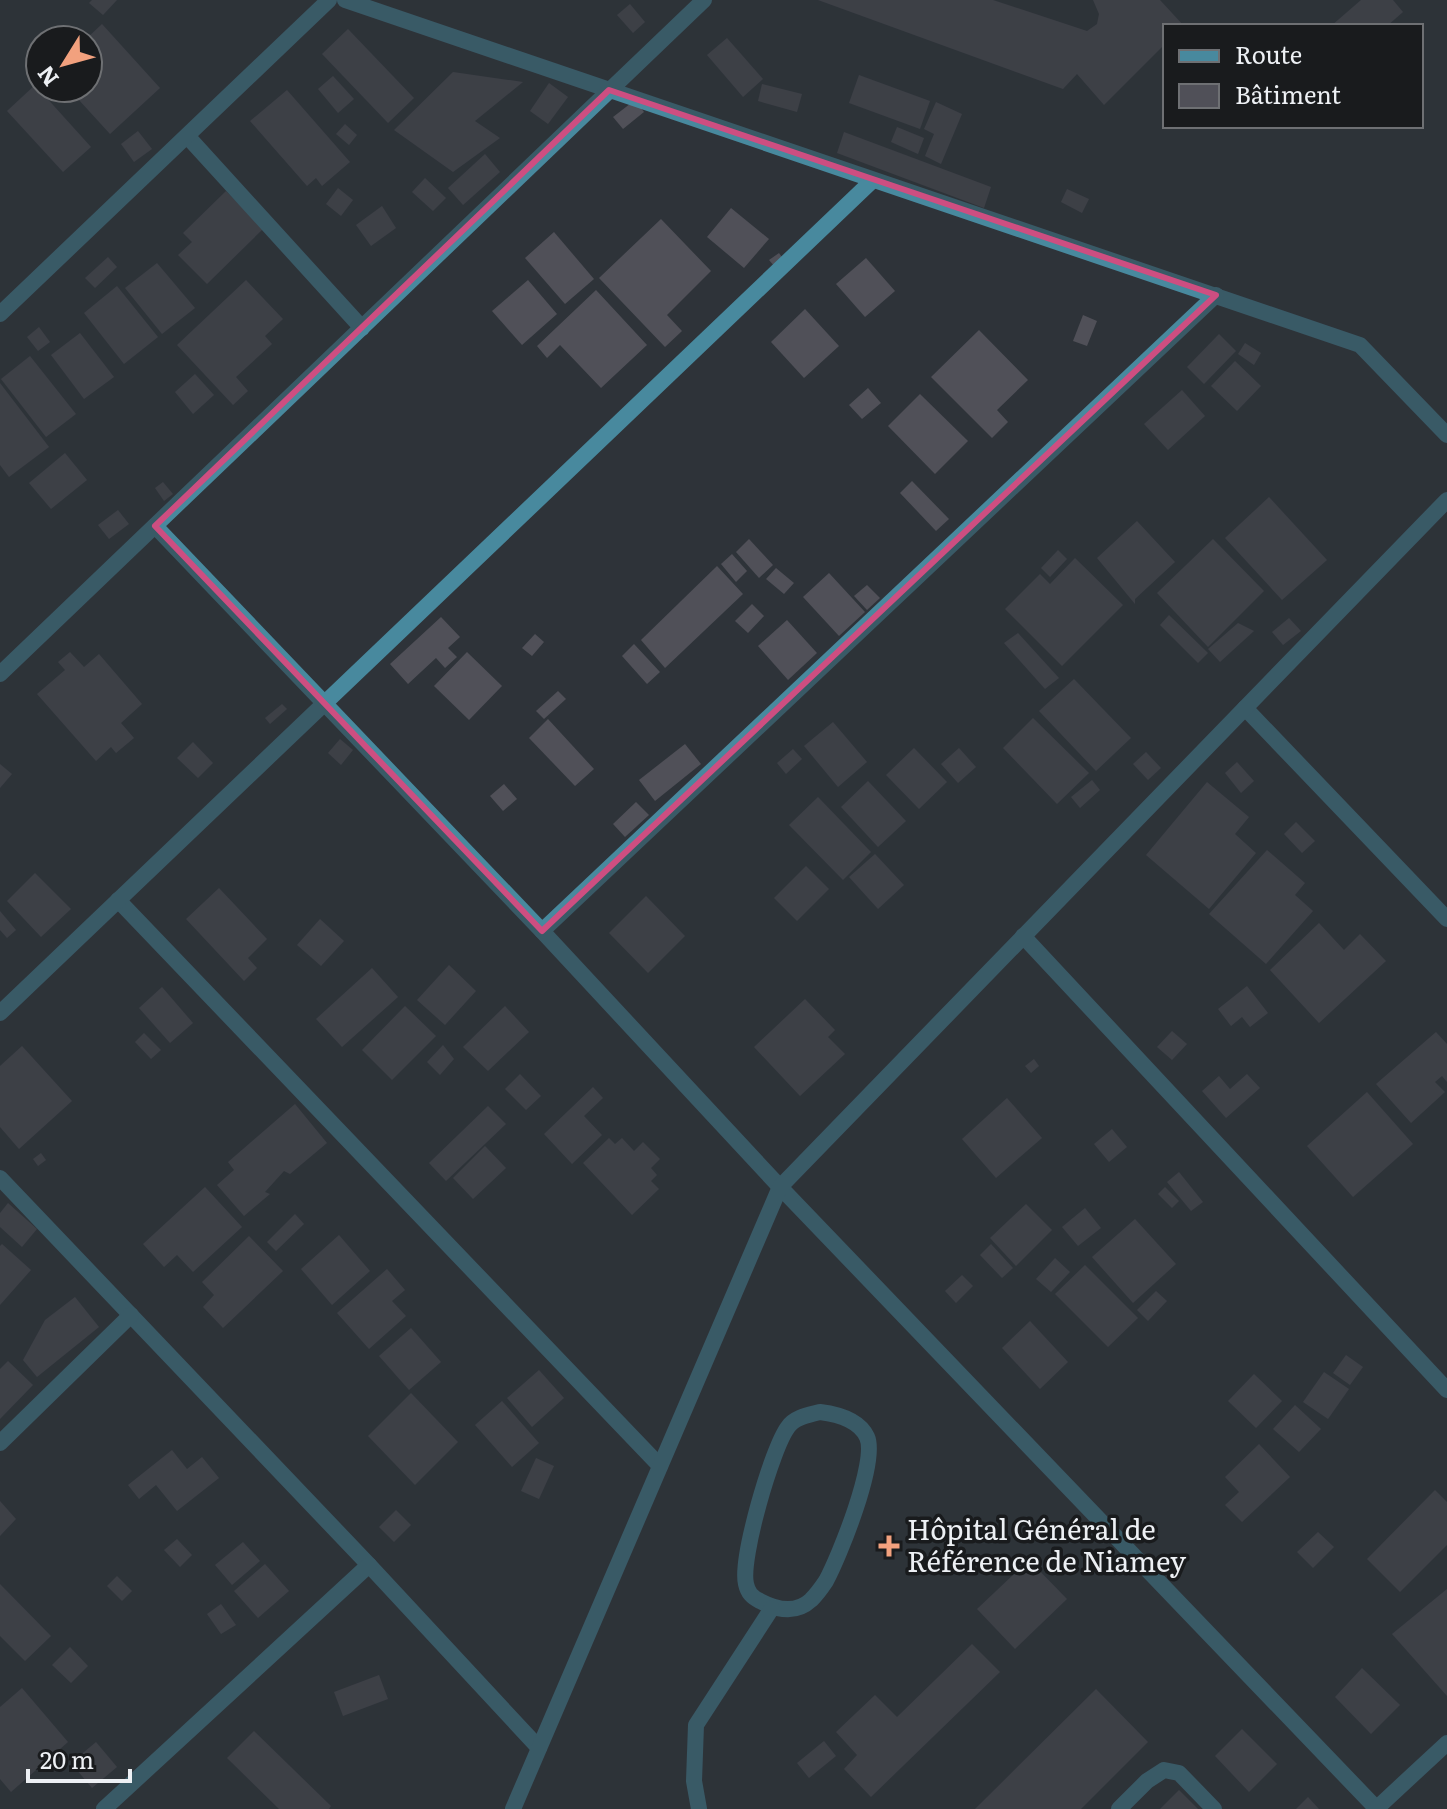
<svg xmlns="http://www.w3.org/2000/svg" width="1447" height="1809" viewBox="0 0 1447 1809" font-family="Literata,serif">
  <rect width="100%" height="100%" fill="#2e3339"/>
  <!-- building -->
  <g fill="#505058">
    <polygon points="92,0 117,0 103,15 89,3"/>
    <polygon points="818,0 993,0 1087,31 1097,24 1099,14 1093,0 1160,0 1184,26 1165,26 1165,44 1104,105 1077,74 1063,89"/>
    <polygon points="1361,0 1393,0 1403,12 1387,26 1331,26"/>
    <polygon points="630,4 645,22 633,33 617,15"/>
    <polygon points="102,24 160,88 110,134 68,88 88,88 88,40 85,40"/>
    <polygon points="348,29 414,98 388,123 322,54"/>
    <polygon points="727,38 763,79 743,97 707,55"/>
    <polygon points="453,72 523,82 475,121 500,138 453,172 394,130"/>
    <polygon points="859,75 930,101 920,129 849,103"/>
    <polygon points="333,76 354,99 338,113 318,89"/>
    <polygon points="549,83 568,97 548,124 530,111"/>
    <polygon points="762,84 802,94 797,112 758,101"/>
    <polygon points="35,85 91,147 63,172 7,111"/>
    <polygon points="287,90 350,162 322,186 316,178 307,186 250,121"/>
    <polygon points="635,100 644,112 623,129 613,117"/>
    <polygon points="936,102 962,114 941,164 925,156 934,134 924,129"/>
    <polygon points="345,124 357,135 349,145 336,134"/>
    <polygon points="897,127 924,138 918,154 891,142"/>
    <polygon points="138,131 152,149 134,162 121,144"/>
    <polygon points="844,132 991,187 984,208 837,153"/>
    <polygon points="485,154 500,172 463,205 448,188"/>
    <polygon points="425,178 446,198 433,211 412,192"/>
    <polygon points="338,188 353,200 341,216 326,204"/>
    <polygon points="1067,189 1089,199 1082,213 1061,202"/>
    <polygon points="226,191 263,229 207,284 178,255 192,242 183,233"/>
    <polygon points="382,206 396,228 371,246 356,225"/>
    <polygon points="731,208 769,239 744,268 707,237"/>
    <polygon points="661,219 711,271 667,315 682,331 665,347 599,278"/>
    <polygon points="554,232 594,279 565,304 525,258"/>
    <polygon points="779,253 784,260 775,267 769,260"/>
    <polygon points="108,257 117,267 95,288 85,278"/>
    <polygon points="866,258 895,291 865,317 836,284"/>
    <polygon points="157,263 195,308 162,334 125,288"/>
    <polygon points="246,280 283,319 265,336 272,344 236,377 248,391 233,405 177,345"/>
    <polygon points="528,280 557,314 522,345 492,311"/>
    <polygon points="117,286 158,337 124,364 84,313"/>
    <polygon points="596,290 647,345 601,388 560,345 547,358 537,346"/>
    <polygon points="805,309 839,346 804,378 771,342"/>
    <polygon points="1083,315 1097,321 1087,346 1073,341"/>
    <polygon points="39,327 50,342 38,351 27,337"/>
    <polygon points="979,330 1028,380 997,410 1008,422 992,438 931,377"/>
    <polygon points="80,333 114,377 84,399 51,355"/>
    <polygon points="1219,334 1236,351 1204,384 1187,367"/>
    <polygon points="1245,343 1261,353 1254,365 1238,354"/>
    <polygon points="30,356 76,414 46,437 1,379"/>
    <polygon points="1235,361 1261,386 1237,411 1211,386"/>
    <polygon points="195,374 214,395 193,414 175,392"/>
    <polygon points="0,383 49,447 9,477 0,465"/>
    <polygon points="868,388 881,403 862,419 849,405"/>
    <polygon points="1182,390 1205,416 1168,450 1144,424"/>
    <polygon points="920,394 968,441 935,474 888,426"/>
    <polygon points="65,453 87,480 51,509 29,483"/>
    <polygon points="912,481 949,519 936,531 900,493"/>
    <polygon points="163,482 173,494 164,501 155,488"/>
    <polygon points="1269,497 1327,560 1282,600 1225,538"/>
    <polygon points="118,510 129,524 109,539 98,525"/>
    <polygon points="1137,521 1175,562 1135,599 1135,604 1097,558"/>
    <polygon points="749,539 773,565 759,578 736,552"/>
    <polygon points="1213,539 1264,591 1208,647 1157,593"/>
    <polygon points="1058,550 1067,559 1050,577 1041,568"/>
    <polygon points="732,554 747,571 736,582 721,564"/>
    <polygon points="1075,558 1123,605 1062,666 1005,609 1040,574 1050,584"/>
    <polygon points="717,566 743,594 665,668 641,640"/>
    <polygon points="776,568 794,583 784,594 766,579"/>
    <polygon points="829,573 865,612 839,636 803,597"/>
    <polygon points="867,585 880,598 867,610 854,596"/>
    <polygon points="752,604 764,616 748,633 735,621"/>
    <polygon points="1169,615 1208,653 1198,663 1160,625"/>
    <polygon points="441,617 460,637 448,648 457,657 445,668 436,658 408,684 390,664"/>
    <polygon points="1289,618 1301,631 1283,645 1272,632"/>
    <polygon points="787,620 817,653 788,680 758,646"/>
    <polygon points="1238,623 1254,631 1220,662 1208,649"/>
    <polygon points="1018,633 1059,678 1045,689 1004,643"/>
    <polygon points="535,634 544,642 532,656 522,648"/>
    <polygon points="634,644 660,672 647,684 622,656"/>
    <polygon points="70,652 84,667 99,654 142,704 121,723 134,738 116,753 111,747 96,761 37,694 65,670 58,662"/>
    <polygon points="467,652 502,686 469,720 434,686"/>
    <polygon points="1074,679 1131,738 1096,771 1039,711"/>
    <polygon points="558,691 566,699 544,719 536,711"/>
    <polygon points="282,704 287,709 270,724 265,718"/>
    <polygon points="1033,718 1089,773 1057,804 1003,748"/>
    <polygon points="548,719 594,769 575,786 529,738"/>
    <polygon points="833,722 867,762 838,787 804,746"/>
    <polygon points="340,739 353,750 341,765 328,753"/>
    <polygon points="193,742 213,763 198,778 177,758"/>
    <polygon points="685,744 701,764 655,801 639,780"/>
    <polygon points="914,748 947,782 919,809 886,775"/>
    <polygon points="959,748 976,767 958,783 941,764"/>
    <polygon points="793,749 802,759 786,774 777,763"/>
    <polygon points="1146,752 1161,768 1148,780 1133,764"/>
    <polygon points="1237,762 1254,781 1241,793 1225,773"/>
    <polygon points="0,764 12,774 0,788"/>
    <polygon points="1092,780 1100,790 1080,808 1071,797"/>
    <polygon points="868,781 906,821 878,847 841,807"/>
    <polygon points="1207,782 1249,817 1235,834 1256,853 1209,909 1146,855"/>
    <polygon points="504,784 517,799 503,811 490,796"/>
    <polygon points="818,797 871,852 843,880 789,825"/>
    <polygon points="636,802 649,815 625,837 613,824"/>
    <polygon points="1296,822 1315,841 1302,853 1284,834"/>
    <polygon points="1267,850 1305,883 1295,895 1313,911 1266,964 1209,914"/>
    <polygon points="875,854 904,885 878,909 849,877"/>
    <polygon points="806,866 829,889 797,921 774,898"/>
    <polygon points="35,873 71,909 41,937 7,901"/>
    <polygon points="219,888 267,939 248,958 257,968 244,981 186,919"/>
    <polygon points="646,896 685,936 648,973 609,933"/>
    <polygon points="0,911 16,930 7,938 0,930"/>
    <polygon points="320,919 344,941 321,966 297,945"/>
    <polygon points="1319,923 1344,950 1360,934 1386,961 1319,1023 1270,970"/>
    <polygon points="449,965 476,991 445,1025 417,1000"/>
    <polygon points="372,968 398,997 342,1047 316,1019"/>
    <polygon points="1247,986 1268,1013 1250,1027 1242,1017 1231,1026 1218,1009"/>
    <polygon points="162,987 193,1023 170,1043 139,1008"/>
    <polygon points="805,999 835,1030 828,1037 845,1054 800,1096 754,1047"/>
    <polygon points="405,1006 436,1036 392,1080 362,1050"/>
    <polygon points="505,1006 529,1032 488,1071 463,1047"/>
    <polygon points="1172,1031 1187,1044 1172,1060 1157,1047"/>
    <polygon points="1436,1032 1447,1044 1447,1082 1442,1076 1435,1082 1445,1092 1411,1123 1376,1084"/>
    <polygon points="144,1033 161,1050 151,1059 135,1042"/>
    <polygon points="443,1045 454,1059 440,1075 427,1062"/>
    <polygon points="22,1046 72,1101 19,1149 0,1127 0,1066"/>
    <polygon points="1034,1059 1039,1066 1031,1073 1025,1066"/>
    <polygon points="520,1074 541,1096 526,1110 505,1089"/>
    <polygon points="1247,1074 1260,1088 1226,1118 1202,1091 1219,1076 1230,1089"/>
    <polygon points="593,1087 603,1098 584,1116 602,1135 572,1164 544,1134"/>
    <polygon points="1367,1092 1413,1144 1353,1197 1307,1146"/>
    <polygon points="1007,1098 1042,1138 996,1178 962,1139"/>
    <polygon points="295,1104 327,1143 290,1174 284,1171 265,1192 270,1194 244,1216 217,1185 234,1170 228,1162"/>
    <polygon points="488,1106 506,1124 446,1181 429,1163"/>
    <polygon points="1112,1129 1127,1147 1109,1162 1094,1144"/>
    <polygon points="609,1138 615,1144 622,1138 634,1151 643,1142 660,1159 651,1168 657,1175 651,1181 659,1189 632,1215 583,1163"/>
    <polygon points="485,1146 506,1168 473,1199 453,1178"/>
    <polygon points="41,1153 46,1160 38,1166 33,1159"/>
    <polygon points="1179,1172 1203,1202 1191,1211 1167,1182"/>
    <polygon points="205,1187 242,1227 193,1272 177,1255 164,1267 143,1244"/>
    <polygon points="1165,1187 1179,1201 1172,1208 1158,1194"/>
    <polygon points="8,1203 37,1229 22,1247 0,1227 0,1213"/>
    <polygon points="1026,1204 1052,1230 1016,1266 990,1238"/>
    <polygon points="1085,1208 1101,1228 1078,1246 1062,1227"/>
    <polygon points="295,1214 304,1224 276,1251 267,1242"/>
    <polygon points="1135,1219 1176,1264 1133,1303 1092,1257"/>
    <polygon points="339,1235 370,1271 332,1305 301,1269"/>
    <polygon points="249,1236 283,1271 223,1328 203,1307 214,1295 202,1282"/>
    <polygon points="2,1244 31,1270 0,1305 0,1246"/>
    <polygon points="991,1244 1013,1268 1002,1278 980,1255"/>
    <polygon points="1055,1258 1070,1272 1051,1292 1036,1279"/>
    <polygon points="1085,1265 1138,1318 1108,1347 1055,1294"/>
    <polygon points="387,1269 405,1290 392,1301 406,1316 369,1349 337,1313"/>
    <polygon points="962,1275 973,1286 956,1303 945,1291"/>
    <polygon points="1156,1291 1167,1301 1148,1321 1137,1310"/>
    <polygon points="75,1297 99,1327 37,1377 23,1360 45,1320"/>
    <polygon points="1030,1321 1068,1362 1040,1389 1002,1348"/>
    <polygon points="411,1328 441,1362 409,1390 379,1356"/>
    <polygon points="1346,1355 1363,1367 1350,1385 1333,1373"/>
    <polygon points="8,1361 33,1385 0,1419 0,1369"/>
    <polygon points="539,1370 564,1398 532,1427 507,1398"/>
    <polygon points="1324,1372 1349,1389 1328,1419 1303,1402"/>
    <polygon points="1254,1374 1282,1401 1256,1428 1228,1401"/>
    <polygon points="411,1393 458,1442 415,1485 368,1436"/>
    <polygon points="502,1401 539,1443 512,1467 475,1425"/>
    <polygon points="1295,1405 1321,1429 1299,1452 1273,1429"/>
    <polygon points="1259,1444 1290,1477 1242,1522 1225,1505 1239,1492 1225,1477"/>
    <polygon points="172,1450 187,1469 202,1457 219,1478 177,1511 156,1485 139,1499 128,1485"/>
    <polygon points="536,1458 554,1466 539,1499 521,1491"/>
    <polygon points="1435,1490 1447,1502 1447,1545 1400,1592 1367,1559"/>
    <polygon points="0,1501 16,1519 0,1536"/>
    <polygon points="396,1510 411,1525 394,1542 379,1527"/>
    <polygon points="1318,1532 1334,1547 1313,1568 1297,1552"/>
    <polygon points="177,1539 192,1555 180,1567 164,1550"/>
    <polygon points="243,1542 260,1561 232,1585 215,1565"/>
    <polygon points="1029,1560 1067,1599 1015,1649 977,1609"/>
    <polygon points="265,1564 289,1591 258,1618 234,1591"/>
    <polygon points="117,1576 132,1591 122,1601 107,1586"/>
    <polygon points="0,1584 51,1636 25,1661 0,1636"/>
    <polygon points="1447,1589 1447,1696 1392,1634"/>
    <polygon points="221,1604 236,1625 221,1634 207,1614"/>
    <polygon points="972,1644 1000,1672 871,1797 844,1769 857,1755 836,1732 875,1695 897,1717"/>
    <polygon points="70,1647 88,1666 71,1683 52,1665"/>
    <polygon points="1362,1668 1400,1705 1371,1734 1335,1697"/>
    <polygon points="379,1675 388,1699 343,1716 334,1692"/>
    <polygon points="22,1688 68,1742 11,1792 0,1779 0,1707"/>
    <polygon points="1096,1689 1148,1742 1081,1809 975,1809"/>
    <polygon points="1242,1729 1277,1764 1249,1792 1215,1756"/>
    <polygon points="254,1731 331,1806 329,1809 279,1809 227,1758"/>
    <polygon points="824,1741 836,1756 809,1778 797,1763"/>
    <polygon points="96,1742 117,1767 92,1788 71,1763"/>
    <polygon points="1179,1790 1198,1809 1160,1809"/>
    <polygon points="1308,1797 1319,1809 1296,1809"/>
  </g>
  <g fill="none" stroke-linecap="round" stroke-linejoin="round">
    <!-- lane -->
    <g stroke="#48899e" stroke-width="16">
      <path d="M820,1412C836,1414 859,1420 867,1437C878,1461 839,1557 826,1581C822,1587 816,1595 811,1600C796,1614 777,1610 760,1601C752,1597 748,1593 746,1584C740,1559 772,1448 788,1427C795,1417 809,1415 820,1412Z"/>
      <polyline points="699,1809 694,1781 696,1725 772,1608"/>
      <polyline points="1119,1809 1147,1781 1164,1770 1179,1773 1214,1809"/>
    </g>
    <!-- street -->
    <g stroke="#48899e" stroke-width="16">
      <polyline points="345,0 1360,345 1447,435"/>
      <polyline points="188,137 362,328"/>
      <polyline points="0,314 329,0"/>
      <polyline points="155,526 542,931 780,1187 1377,1809"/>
      <polyline points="0,674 704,0"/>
      <polyline points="1245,708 1447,919"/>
      <polyline points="118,900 660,1466"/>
      <polyline points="542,931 1216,295"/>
      <polyline points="1023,936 1447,1390"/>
      <polyline points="0,1013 873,180"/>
      <polyline points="0,1178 369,1565 539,1748"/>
      <polyline points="0,1443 131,1315"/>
      <polyline points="1377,1808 1447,1743"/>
      <polyline points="104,1809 369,1565"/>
      <polyline points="513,1809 780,1187 1447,500"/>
    </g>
  </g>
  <!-- marked area -->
  <path d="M0 0H1447V1809H0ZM609,90L1216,295L542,931L155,526Z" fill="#2e3339" fill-opacity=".55" fill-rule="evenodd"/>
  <path fill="none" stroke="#cd4e81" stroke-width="6" stroke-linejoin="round" d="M609,90L1216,295L542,931L155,526Z"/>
  <!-- markers -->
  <path fill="#f2a17e" stroke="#191b1d" stroke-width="3" d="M885 1534h8v8h8v8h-8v8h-8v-8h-8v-8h8z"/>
  <g text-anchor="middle" stroke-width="7" stroke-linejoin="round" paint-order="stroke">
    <!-- poi labels -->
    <g font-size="28" fill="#edf0f4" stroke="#191b1d" text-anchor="start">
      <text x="907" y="1540">Hôpital Général de<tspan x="907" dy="32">Référence de Niamey</tspan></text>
    </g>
  </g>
  <!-- legend -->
  <rect x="1163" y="24" width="260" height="104" fill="#191b1d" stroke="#6e7073" stroke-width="2"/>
  <rect x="1179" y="50" width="40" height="12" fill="#48899e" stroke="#6e7073" stroke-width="2"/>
  <text x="1235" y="64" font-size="24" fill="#edf0f4">Route</text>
  <rect x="1179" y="84" width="40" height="24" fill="#505058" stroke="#6e7073" stroke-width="2"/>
  <text x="1235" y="104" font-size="24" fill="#edf0f4">Bâtiment</text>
  <!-- north arrow -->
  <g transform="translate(64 64) rotate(233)"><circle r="38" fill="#191b1d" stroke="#6e7073" stroke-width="2"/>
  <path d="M0-6L14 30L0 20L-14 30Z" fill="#f2a17e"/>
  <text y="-12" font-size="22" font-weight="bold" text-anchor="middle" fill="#edf0f4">N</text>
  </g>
  <!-- scale -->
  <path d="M28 1769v12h102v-12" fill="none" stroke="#edf0f4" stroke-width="4"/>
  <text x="40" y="1769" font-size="24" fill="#edf0f4" stroke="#191b1d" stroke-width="6" paint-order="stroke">20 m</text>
</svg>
